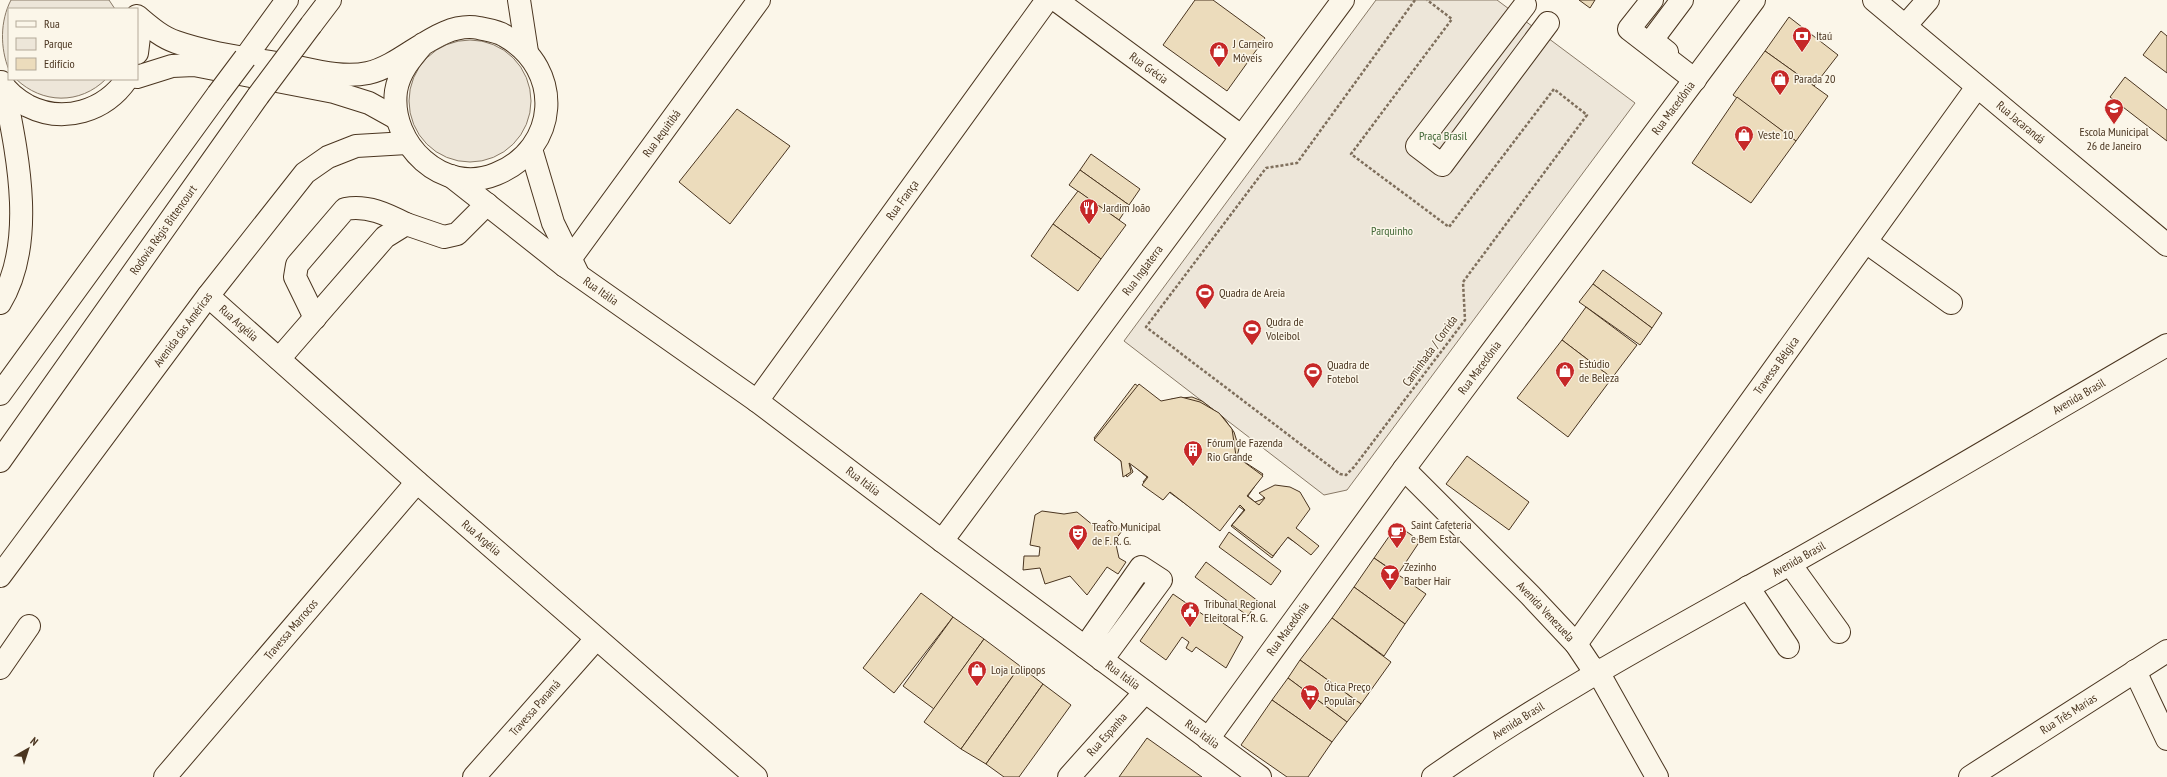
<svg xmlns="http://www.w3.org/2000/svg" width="2167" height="777" viewBox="0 0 2167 777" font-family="'PT Sans Narrow',sans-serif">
  <rect width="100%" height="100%" fill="#fbf6e9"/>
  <!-- green -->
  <g fill="#ede6d9" stroke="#887966">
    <path d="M11,0H109L115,9H9V70C0,48 0,21 11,0Z"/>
    <polygon points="1376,0 1497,0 1635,103 1347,490 1324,495 1124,341"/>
    <circle cx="470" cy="101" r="61"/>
    <path d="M16,79H106C80,105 42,104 16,79Z"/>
  </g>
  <!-- building -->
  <g fill="#ecdcbc" stroke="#4a3520">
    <polygon points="1195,0 1213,0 1265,38 1227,91 1163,45"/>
    <polygon points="1579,0 1595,0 1590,8"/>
    <polygon points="1789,17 1838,55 1814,86 1765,51"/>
    <polygon points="2161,31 2167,36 2167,73 2143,55"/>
    <polygon points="1765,51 1828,96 1796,141 1733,95"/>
    <polygon points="2125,77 2167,110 2167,141 2110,97"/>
    <polygon points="1737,97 1796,141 1751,203 1692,163"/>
    <polygon points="737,109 790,146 730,224 679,182"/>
    <polygon points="1091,154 1140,189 1129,205 1080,170"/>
    <polygon points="1080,170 1129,205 1119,220 1069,185"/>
    <polygon points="1078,191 1126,225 1101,259 1053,224"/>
    <polygon points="1053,224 1101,259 1078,291 1031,256"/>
    <polygon points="1603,270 1662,313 1652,328 1593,284"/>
    <polygon points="1593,284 1652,328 1640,345 1579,302"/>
    <polygon points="1586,307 1637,345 1612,378 1562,340"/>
    <polygon points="1562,340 1612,378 1568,437 1517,398"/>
    <polygon points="1135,384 1163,403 1172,399 1192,397 1202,401 1223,417 1234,432 1239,448 1237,457 1263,474 1248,496 1255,502 1263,499 1266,493 1278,487 1286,487 1293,490 1304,500 1307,505 1306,512 1292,529 1313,544 1308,551 1287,537 1272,558 1231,526 1244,510 1238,506 1220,529 1169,492 1163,500 1143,482 1147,477 1129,462 1133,472 1127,477 1121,461 1094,438"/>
    <polygon points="1139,384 1161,401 1181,397 1200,402 1219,413 1232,429 1236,456 1263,476 1247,496 1259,505 1265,498 1259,493 1275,485 1290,487 1300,492 1310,509 1296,528 1319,546 1311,555 1288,537 1273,556 1232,525 1245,510 1240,505 1220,531 1170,492 1163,500 1142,485 1148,477 1129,463 1131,472 1123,477 1121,461 1094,440"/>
    <polygon points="1467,456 1529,502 1509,530 1446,484"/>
    <polygon points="1042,511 1064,514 1077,512 1100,531 1109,520 1122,531 1115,540 1119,558 1126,562 1118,574 1107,567 1087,595 1070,576 1045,584 1040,568 1023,570 1024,556 1039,556 1040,547 1030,545 1035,515"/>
    <polygon points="1397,525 1420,541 1398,574 1374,558"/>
    <polygon points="1229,532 1281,571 1271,585 1219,547"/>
    <polygon points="1374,558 1426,594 1405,624 1354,587"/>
    <polygon points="1206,562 1258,601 1248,616 1195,577"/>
    <polygon points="1354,587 1405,624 1384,656 1332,618"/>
    <polygon points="921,593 953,617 894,693 863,668"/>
    <polygon points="1173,594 1208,618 1210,614 1243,637 1226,668 1196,647 1192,652 1186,648 1189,642 1182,637 1166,660 1140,641"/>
    <polygon points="953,617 984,639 934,709 903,686"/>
    <polygon points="1332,618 1391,662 1361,704 1300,660"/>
    <polygon points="984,639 1020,666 961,749 924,722"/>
    <polygon points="1300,660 1361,704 1347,722 1288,678"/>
    <polygon points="1020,666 1043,684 986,764 961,749"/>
    <polygon points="1288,678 1347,722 1332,742 1272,700"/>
    <polygon points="1043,684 1071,705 1019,777 1004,777 986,764"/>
    <polygon points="1272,700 1332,742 1308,777 1287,777 1241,745"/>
    <polygon points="1147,738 1202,777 1119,777"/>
  </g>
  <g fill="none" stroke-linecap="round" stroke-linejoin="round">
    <defs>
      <g id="minor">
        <path id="s1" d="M1056,0L1241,136"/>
        <polyline points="1652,0 1629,29 1695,80"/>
        <path id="s2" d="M1874,0L2167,245"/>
        <polyline points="1525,5 1417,146 1442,165 1548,23"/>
        <polyline points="1905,26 1928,0"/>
        <polyline points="1667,52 1652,40 1682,0"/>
        <polyline points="531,149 553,223 577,272"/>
        <path id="s3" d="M451,176L565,266L757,401L942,541L1260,777"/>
        <polyline points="1866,242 1951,303"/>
        <path id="s4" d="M565,266L759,0"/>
        <path id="s5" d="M208,296L417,482L756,777"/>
        <path d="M315,318L295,277L297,265L345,209C368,205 386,214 406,224"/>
        <polyline points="279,359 385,237 406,224 444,237 457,234 487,204"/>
        <path id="s6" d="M757,401L1047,0"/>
        <path id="s7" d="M1404,469L1530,595L1576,644L1590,665L1598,672L1657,777"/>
        <path id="s8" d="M942,541L1343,0"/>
        <polyline points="1790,564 1839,632"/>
        <polyline points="1748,587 1788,647"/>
        <path id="s9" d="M1576,644L1977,87"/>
        <polyline points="1085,647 1141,567 1161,580 1102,660"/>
        <polyline points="0,668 29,626"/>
        <polyline points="2135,671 2167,739"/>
        <path id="s10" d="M1208,739L1404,469L1754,0"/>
        <path id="s11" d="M165,777L417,482"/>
        <path id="s12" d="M474,777L596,639"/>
        <path id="s13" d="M1069,777L1145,692"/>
        <path id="s14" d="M1970,777L2167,651"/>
      </g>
      <g id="major">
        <polyline points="519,0 527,52"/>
        <path d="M137,16C149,26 161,37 176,42C210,54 247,58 283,64C310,69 341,79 368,73C405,65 439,20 479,28C487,30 498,31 505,36C564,69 559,149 496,174C443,196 389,144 396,91C399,72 411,58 423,44"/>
        <polyline points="137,25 139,37 137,53"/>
        <polyline points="137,77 172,66 194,65 334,92 369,103 396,118"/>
        <path d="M1,82C7,92 17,100 28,106C64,124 105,111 127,79"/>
        <path d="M0,303C37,242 17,153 4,87"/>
        <path id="s15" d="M0,576L208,296L305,173L328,157L356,146L407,143"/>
        <path id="s16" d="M1433,777C1547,697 1669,632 1790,564C1916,493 2041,418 2167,345"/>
      </g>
      <g id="highway">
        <polyline points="311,25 330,0"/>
        <polyline points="245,58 287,0"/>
        <polyline points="0,394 218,94"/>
        <path id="s17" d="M0,461L258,96"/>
      </g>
    </defs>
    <!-- minor casing -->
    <use href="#minor" stroke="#4a3520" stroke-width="24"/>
    <!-- major casing -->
    <use href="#major" stroke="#4a3520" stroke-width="24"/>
    <!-- highway casing -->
    <use href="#highway" stroke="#4a3520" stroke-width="24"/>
    <!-- path -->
    <polyline stroke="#7f6f5c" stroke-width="2.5" stroke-dasharray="3 2" stroke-linecap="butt" points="1415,0 1297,163 1266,168 1146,327 1340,474 1346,475 1354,467 1465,320 1463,282 1587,115 1554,89 1449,227 1351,154 1452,19 1427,0"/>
    <!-- minor -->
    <use href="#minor" stroke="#fbf6e9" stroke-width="22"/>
    <!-- major -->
    <use href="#major" stroke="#fbf6e9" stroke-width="22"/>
    <!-- highway -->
    <use href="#highway" stroke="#fbf6e9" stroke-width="22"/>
    <defs>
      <g id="highway-bridge">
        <polyline points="218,94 245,58"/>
        <polyline points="258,96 311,25"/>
      </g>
    </defs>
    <!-- highway-bridge casing -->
    <use href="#highway-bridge" stroke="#4a3520" stroke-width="24" stroke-linecap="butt"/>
    <!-- highway-bridge -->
    <use href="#highway-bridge" stroke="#fbf6e9" stroke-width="22"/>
  </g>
  <!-- icons -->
  <defs>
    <symbol id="bank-pin" viewBox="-11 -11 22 30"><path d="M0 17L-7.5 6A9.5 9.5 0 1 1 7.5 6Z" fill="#c62828" stroke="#fbf6e9"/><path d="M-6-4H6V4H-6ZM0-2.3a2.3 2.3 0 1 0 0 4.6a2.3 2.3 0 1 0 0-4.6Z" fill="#fff"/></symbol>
    <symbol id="shop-pin" viewBox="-11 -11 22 30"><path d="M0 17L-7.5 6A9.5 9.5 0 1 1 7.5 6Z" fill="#c62828" stroke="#fbf6e9"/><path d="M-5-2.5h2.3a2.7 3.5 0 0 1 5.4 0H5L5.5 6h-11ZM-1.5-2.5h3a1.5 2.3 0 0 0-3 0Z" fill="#fff"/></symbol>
    <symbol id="school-pin" viewBox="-11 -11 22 30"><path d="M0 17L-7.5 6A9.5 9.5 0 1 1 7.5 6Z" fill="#c62828" stroke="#fbf6e9"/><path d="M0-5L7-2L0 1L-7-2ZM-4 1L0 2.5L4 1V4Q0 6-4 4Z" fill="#fff"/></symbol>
    <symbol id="restaurant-pin" viewBox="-11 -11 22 30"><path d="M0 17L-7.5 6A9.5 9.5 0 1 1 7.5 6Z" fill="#c62828" stroke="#fbf6e9"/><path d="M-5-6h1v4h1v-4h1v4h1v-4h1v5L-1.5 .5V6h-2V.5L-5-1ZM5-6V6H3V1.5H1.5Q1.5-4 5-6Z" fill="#fff"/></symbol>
    <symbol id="stadium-pin" viewBox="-11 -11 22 30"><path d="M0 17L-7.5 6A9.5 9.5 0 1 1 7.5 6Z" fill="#c62828" stroke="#fbf6e9"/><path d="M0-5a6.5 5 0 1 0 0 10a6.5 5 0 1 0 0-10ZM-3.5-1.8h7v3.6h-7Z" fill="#fff"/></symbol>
    <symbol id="building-pin" viewBox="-11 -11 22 30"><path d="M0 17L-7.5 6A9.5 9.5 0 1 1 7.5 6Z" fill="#c62828" stroke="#fbf6e9"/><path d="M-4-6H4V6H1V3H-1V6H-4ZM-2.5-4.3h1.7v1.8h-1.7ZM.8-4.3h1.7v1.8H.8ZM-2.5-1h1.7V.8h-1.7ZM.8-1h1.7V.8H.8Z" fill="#fff"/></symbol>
    <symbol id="cafe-pin" viewBox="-11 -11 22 30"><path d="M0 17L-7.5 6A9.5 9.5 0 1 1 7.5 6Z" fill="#c62828" stroke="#fbf6e9"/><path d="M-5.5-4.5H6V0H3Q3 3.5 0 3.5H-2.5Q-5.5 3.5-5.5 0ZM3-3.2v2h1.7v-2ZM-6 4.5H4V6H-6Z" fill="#fff"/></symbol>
    <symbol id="theatre-pin" viewBox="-11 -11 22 30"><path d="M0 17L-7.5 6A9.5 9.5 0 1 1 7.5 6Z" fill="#c62828" stroke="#fbf6e9"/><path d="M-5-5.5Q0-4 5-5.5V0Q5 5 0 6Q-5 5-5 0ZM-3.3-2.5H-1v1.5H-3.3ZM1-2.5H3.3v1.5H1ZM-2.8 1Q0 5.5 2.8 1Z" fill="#fff"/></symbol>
    <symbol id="bar-pin" viewBox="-11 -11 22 30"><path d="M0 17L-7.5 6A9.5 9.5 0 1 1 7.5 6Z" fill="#c62828" stroke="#fbf6e9"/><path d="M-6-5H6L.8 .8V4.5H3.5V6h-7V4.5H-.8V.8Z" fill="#fff"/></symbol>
    <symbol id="civic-pin" viewBox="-11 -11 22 30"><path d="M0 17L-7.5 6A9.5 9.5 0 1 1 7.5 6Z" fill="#c62828" stroke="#fbf6e9"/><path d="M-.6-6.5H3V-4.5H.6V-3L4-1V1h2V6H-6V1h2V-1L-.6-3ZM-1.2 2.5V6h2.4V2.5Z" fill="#fff"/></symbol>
    <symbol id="supermarket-pin" viewBox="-11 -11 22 30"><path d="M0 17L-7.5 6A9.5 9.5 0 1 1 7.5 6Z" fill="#c62828" stroke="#fbf6e9"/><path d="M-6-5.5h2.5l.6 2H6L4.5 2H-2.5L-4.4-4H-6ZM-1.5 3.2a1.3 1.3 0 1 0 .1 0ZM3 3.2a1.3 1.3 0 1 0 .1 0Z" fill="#fff"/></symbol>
  </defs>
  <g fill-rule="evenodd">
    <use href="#bank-pin" x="1791" y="25" width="22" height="30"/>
    <use href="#shop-pin" x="1208" y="40" width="22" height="30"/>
    <use href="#shop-pin" x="1769" y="68" width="22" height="30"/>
    <use href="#school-pin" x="2103" y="97" width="22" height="30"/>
    <use href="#shop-pin" x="1733" y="124" width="22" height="30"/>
    <use href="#restaurant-pin" x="1078" y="197" width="22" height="30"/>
    <use href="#stadium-pin" x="1194" y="282" width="22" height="30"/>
    <use href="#stadium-pin" x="1241" y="318" width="22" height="30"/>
    <use href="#shop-pin" x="1554" y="360" width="22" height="30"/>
    <use href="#stadium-pin" x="1302" y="361" width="22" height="30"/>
    <use href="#building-pin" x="1182" y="439" width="22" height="30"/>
    <use href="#cafe-pin" x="1386" y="521" width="22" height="30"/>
    <use href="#theatre-pin" x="1067" y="523" width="22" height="30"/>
    <use href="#bar-pin" x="1379" y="563" width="22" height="30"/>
    <use href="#civic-pin" x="1179" y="600" width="22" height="30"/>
    <use href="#shop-pin" x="966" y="659" width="22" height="30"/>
    <use href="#supermarket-pin" x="1299" y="683" width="22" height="30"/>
  </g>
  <g text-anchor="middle" stroke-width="3" stroke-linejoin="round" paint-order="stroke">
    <!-- poi labels -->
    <g font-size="12" fill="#4a3520" stroke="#fbf6e9" text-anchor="start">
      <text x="1816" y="40">Itaú</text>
      <text x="1233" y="48">J Carneiro<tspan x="1233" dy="14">Móveis</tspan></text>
      <text x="1794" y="83">Parada 20</text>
      <text x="2114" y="136" text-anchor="middle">Escola Municipal<tspan x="2114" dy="14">26 de Janeiro</tspan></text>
      <text x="1758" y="139">Veste 10</text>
      <text x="1103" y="212">Jardim João</text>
      <text x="1219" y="297">Quadra de Areia</text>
      <text x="1266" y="326">Qudra de<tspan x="1266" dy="14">Voleibol</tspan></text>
      <text x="1579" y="368">Estúdio<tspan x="1579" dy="14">de Beleza</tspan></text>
      <text x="1327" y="369">Quadra de<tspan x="1327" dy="14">Fotebol</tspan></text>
      <text x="1207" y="447">Fórum de Fazenda<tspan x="1207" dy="14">Rio Grande</tspan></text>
      <text x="1411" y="529">Saint Cafeteria<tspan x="1411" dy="14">e Bem Estar</tspan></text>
      <text x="1092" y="531">Teatro Municipal<tspan x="1092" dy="14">de F. R. G.</tspan></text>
      <text x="1404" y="571">Zezinho<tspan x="1404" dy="14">Barber Hair</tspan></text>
      <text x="1204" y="608">Tribunal Regional<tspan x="1204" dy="14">Eleitoral F. R. G.</tspan></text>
      <text x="991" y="674">Loja Lolipops</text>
      <text x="1324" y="691">Ótica Preço<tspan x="1324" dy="14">Popular</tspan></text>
    </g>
    <!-- street labels -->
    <g font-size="12" fill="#4a3520" stroke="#fbf6e9">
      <text dy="4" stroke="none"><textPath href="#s1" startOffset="115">Rua Grécia</textPath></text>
      <text dy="4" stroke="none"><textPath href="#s10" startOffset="784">Rua Macedônia</textPath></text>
      <text dy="4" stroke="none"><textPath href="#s2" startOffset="191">Rua Jacarandá</textPath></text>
      <text dy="4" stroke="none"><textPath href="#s4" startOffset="164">Rua Jequitibá</textPath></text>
      <text dy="4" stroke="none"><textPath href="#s6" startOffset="248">Rua França</textPath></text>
      <text dy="4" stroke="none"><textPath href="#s17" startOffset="283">Rodovia Régis Bittencourt</textPath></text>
      <text dy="4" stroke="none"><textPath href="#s8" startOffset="337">Rua Inglaterra</textPath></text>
      <text dy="4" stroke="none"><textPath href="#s3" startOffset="189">Rua Itália</textPath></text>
      <text dy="4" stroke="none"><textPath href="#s5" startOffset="41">Rua Argélia</textPath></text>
      <text dy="4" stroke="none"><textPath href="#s15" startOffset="307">Avenida das Américas</textPath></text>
      <text transform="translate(1430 351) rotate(-54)" y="4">Caminhada / Corrida</text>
      <text dy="4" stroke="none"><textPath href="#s9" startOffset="343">Travessa Bélgica</textPath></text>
      <text dy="4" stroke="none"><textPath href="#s10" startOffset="460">Rua Macedônia</textPath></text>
      <text dy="4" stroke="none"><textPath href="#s16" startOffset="750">Avenida Brasil</textPath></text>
      <text dy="4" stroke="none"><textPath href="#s3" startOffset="513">Rua Itália</textPath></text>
      <text dy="4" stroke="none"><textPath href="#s5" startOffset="365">Rua Argélia</textPath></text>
      <text dy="4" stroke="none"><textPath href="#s16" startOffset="426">Avenida Brasil</textPath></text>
      <text dy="4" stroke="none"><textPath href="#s7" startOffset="201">Avenida Venezuela</textPath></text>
      <text dy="4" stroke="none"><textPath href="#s11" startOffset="194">Travessa Marrocos</textPath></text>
      <text dy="4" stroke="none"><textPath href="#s10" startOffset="136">Rua Macedônia</textPath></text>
      <text dy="4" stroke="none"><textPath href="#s3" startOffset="837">Rua Itália</textPath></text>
      <text dy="4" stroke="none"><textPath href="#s12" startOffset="92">Travessa Panamá</textPath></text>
      <text dy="4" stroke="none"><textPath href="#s14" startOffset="117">Rua Três Marias</textPath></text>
      <text dy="4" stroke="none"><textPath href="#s16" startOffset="102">Avenida Brasil</textPath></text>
      <text dy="4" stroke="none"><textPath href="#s13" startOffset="57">Rua Espanha</textPath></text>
      <text dy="4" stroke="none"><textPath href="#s3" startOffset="936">Rua itália</textPath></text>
    </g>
    <!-- park labels -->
    <g font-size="12" fill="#436837" stroke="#fbf6e9">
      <text x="1443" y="140">Praça Brasil</text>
      <text x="1392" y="235">Parquinho</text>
    </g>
  </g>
  <!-- legend -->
  <rect x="8" y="8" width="130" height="72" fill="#fbf6e9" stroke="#b4a999"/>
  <rect x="16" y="21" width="20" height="6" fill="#fbf6e9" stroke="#b4a999"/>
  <text x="44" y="28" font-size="12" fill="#4a3520">Rua</text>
  <rect x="16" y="38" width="20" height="12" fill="#ede6d9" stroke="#b4a999"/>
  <text x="44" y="48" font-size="12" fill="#4a3520">Parque</text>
  <rect x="16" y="58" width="20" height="12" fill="#ecdcbc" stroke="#b4a999"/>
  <text x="44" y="68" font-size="12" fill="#4a3520">Edifício</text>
  <!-- north arrow -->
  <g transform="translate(28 749) rotate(39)" stroke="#fbf6e9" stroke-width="3" paint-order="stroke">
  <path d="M0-3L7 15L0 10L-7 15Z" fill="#4a3520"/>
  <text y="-6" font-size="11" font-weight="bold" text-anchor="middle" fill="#4a3520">N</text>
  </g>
</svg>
